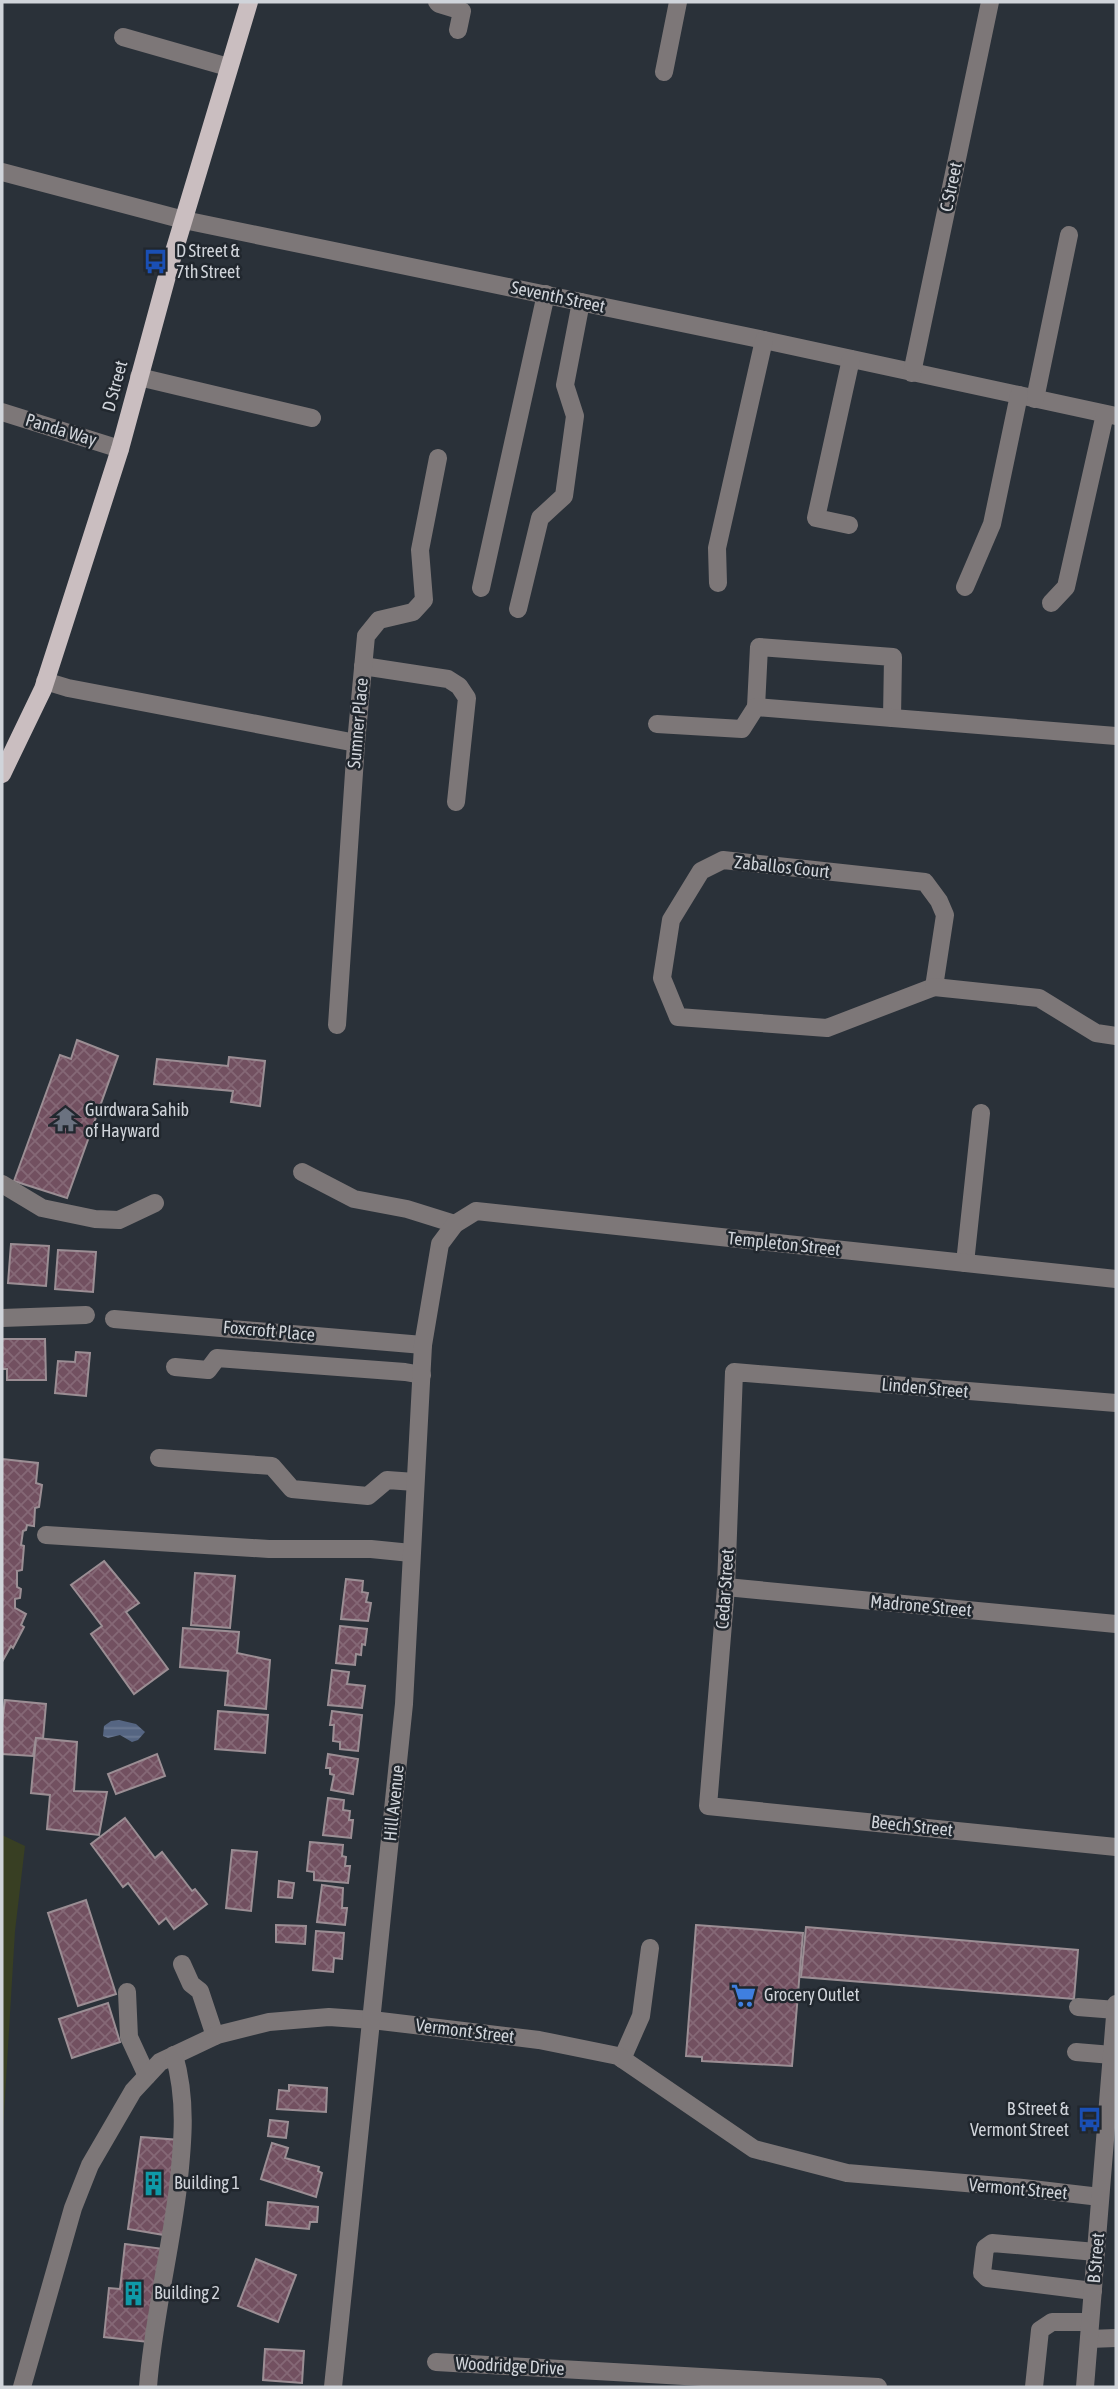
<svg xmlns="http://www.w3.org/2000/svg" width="1118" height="2389" viewBox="0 0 1118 2389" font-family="'Asap Condensed',sans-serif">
  <defs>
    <pattern id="water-rules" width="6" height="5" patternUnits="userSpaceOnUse" patternTransform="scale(1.75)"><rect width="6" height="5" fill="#556582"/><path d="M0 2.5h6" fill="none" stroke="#6c7a93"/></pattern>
    <pattern id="building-cross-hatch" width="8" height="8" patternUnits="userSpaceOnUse" patternTransform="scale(1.75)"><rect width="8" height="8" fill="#725060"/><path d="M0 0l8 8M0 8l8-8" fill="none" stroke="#856876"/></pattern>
  </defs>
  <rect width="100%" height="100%" fill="#2a3139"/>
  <!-- park -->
  <polygon fill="#383f23" points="2,1835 25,1846 15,1931 2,2147"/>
  <!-- water -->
  <polygon fill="url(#water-rules)" points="119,1720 136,1724 145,1732 138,1740 132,1742 120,1735 108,1738 103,1736 104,1726 111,1721"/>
  <!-- building -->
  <g fill="url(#building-cross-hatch)" stroke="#9b8e94" stroke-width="2">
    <polygon points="77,1040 118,1056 67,1198 14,1181 60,1055 71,1059"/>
    <polygon points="229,1057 265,1061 260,1106 231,1102 233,1091 154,1084 157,1059 228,1066"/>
    <polygon points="11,1244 49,1246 46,1286 8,1283"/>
    <polygon points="58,1250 96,1252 93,1292 55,1289"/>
    <polygon points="2,1339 45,1339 46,1380 7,1380 7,1369 2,1369"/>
    <polygon points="76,1352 90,1353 86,1396 55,1393 58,1361 75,1362"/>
    <polygon points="2,1459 38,1463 36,1483 42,1485 39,1507 35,1508 34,1526 27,1525 26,1530 23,1531 21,1545 24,1546 22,1570 17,1571 17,1587 21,1589 20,1598 15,1599 15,1608 26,1614 21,1625 24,1627 13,1648 11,1646 2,1662"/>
    <polygon points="104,1561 139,1603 126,1612 168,1669 134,1694 91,1634 102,1626 71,1585"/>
    <polygon points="195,1573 235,1576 230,1628 191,1625"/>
    <polygon points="346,1579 363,1581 362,1592 368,1593 366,1602 371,1603 368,1621 341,1619"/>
    <polygon points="340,1626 367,1629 365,1645 362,1644 361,1655 356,1654 355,1665 336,1663"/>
    <polygon points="183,1628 239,1632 237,1653 270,1660 266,1709 225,1705 228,1671 180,1667"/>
    <polygon points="332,1670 349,1672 347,1684 365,1686 362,1708 328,1705"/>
    <polygon points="5,1700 46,1704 43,1739 36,1738 33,1756 2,1754 2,1724"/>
    <polygon points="218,1711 268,1715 265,1753 215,1749"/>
    <polygon points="332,1711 362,1715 358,1751 340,1749 340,1742 333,1741 334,1725 330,1725"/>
    <polygon points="36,1738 77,1742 74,1791 107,1792 99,1835 47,1829 50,1795 31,1793"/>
    <polygon points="157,1754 165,1776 116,1794 108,1774"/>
    <polygon points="328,1754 358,1759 353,1794 331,1790 334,1775 330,1774 330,1768 326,1768"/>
    <polygon points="328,1798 344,1800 343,1810 350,1811 349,1820 353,1820 351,1838 323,1835"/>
    <polygon points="125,1818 155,1858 162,1852 192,1891 195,1889 207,1904 174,1929 166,1918 159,1924 128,1883 123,1887 91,1844"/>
    <polygon points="310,1842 343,1845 342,1856 346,1857 345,1866 350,1866 348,1883 314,1880 314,1872 307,1871"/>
    <polygon points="232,1850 257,1852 251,1911 226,1908"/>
    <polygon points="279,1881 294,1883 292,1898 278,1897"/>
    <polygon points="322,1885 343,1888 342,1908 347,1908 345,1925 317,1922"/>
    <polygon points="86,1900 116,1994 78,2006 48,1913"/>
    <polygon points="276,1925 306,1926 305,1944 276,1942"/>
    <polygon points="696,1925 803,1933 792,2066 702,2061 702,2057 686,2056"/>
    <polygon points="806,1927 1078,1950 1074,1999 801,1977"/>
    <polygon points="316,1931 344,1933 342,1959 334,1958 333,1972 313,1970"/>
    <polygon points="108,2003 120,2042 72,2058 59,2019"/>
    <polygon points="289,2085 327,2088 326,2112 277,2109 279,2090 289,2091"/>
    <polygon points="270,2120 288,2122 286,2138 268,2136"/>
    <polygon points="141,2137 180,2140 164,2235 128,2229"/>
    <polygon points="272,2143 288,2148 285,2158 319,2167 318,2171 322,2173 316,2197 261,2179"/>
    <polygon points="268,2202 318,2207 317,2222 310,2222 309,2229 266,2225"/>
    <polygon points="125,2244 164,2249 148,2342 104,2337 109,2288 120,2289"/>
    <polygon points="256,2259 296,2275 278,2322 238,2306"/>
    <polygon points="265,2349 304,2351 302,2383 263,2380"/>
  </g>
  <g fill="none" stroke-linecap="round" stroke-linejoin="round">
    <!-- minor -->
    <g stroke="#7d7778" stroke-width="18">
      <polyline points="437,2 439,4 462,11 458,30"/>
      <polyline points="123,37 228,67"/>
      <polyline points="664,72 678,2"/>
      <polyline points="2,172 184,220 764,340 1116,416"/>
      <polyline points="912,373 990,2"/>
      <polyline points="139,377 312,418"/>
      <polyline points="1035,399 1069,235"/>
      <polyline points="2,412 120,449"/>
      <polyline points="849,525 816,518 851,359"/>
      <polyline points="718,583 717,548 764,340"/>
      <polyline points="965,587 992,524 1019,395"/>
      <polyline points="481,588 546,294"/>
      <polyline points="1051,603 1066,587 1105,414"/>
      <polyline points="518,609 540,518 564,496 575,416 565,385 581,302"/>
      <polyline points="363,666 448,679 459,686 467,698 456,802"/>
      <polyline points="45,681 68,688 356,743"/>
      <polyline points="756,707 759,647 893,657 892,718"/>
      <polyline points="657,724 742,729 756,707 1116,736"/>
      <polygon points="723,860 925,882 939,901 945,915 934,987 827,1028 678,1017 662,978 671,920 701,871"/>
      <polyline points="934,987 1039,998 1096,1033 1116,1036"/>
      <polyline points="337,1025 356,743 366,636 379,620 413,612 424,600 420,550 438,458"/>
      <polyline points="302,1172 354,1199 407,1209 455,1224"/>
      <polyline points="2,1184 42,1208 95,1219 119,1220 155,1203"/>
      <polyline points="965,1263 981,1113"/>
      <polyline points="2,1318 86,1315"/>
      <polyline points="114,1319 423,1345"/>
      <polyline points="175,1367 208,1370 217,1358 405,1372 422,1375"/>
      <polyline points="1116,1403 734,1372 726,1587 708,1806 1116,1847"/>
      <polyline points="159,1458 272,1466 292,1489 368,1496 387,1480 415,1482"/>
      <polyline points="46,1535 269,1549 371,1549 411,1553"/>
      <polyline points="726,1587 1116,1624"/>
      <polyline points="182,1964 191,1984 200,1991 215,2036"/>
      <polyline points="127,1992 129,2037 147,2076"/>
      <polyline points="1078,2007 1116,2010"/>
      <polyline points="1076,2052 1112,2055"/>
      <polyline points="622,2059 641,2016 650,1948"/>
      <polyline points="1093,2291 987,2278 982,2273 985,2248 992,2243 1096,2252"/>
      <polyline points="1089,2339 1116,2338"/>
      <polyline points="436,2362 878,2387"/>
      <polyline points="22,2387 73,2208 90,2165 133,2091 160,2062 217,2035 269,2022 329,2017 372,2020 539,2040 618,2056 754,2149 847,2173 1023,2188 1100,2197"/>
      <path d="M148,2387C153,2320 170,2254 178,2187C183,2142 187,2099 174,2055"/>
      <polyline points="333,2387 404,1704 423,1345 440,1244 455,1224 476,1211 1116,1279"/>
      <polyline points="1034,2387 1040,2330 1052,2322 1090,2322"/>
      <polyline points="1085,2387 1116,2004"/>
    </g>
    <!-- major -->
    <polyline stroke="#cabec0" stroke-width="18" points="2,774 43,689 63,627 120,449 170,265 249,2"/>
  </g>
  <!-- icons -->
  <defs>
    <symbol id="bus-bare" viewBox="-9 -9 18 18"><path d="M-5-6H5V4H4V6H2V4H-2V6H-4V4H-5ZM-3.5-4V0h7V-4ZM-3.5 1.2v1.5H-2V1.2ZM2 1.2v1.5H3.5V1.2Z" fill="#1a4fb4" stroke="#21272e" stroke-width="2.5" paint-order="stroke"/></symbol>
    <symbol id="temple-bare" viewBox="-9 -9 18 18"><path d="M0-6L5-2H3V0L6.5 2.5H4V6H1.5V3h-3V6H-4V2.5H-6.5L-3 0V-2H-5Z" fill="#6b7280" stroke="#21272e" stroke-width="2.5" paint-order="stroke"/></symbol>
    <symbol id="supermarket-bare" viewBox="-9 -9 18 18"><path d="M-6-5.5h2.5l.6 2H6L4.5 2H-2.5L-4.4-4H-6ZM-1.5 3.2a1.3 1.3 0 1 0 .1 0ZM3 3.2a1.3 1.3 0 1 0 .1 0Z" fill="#3f7fe0" stroke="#21272e" stroke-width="2.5" paint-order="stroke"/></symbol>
    <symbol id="building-bare" viewBox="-9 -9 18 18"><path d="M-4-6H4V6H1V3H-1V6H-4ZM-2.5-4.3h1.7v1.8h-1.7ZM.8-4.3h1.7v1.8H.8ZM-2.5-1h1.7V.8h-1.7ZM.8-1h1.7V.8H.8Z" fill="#0f9aa8" stroke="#21272e" stroke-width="2.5" paint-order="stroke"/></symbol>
  </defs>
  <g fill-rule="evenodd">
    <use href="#bus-bare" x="138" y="244" width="35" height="35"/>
    <use href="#temple-bare" x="48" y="1102" width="35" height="35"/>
    <use href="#supermarket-bare" x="726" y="1978" width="35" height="35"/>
    <use href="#bus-bare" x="1072" y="2102" width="35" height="35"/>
    <use href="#building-bare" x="136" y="2166" width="35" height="35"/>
    <use href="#building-bare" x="116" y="2276" width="35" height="35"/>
  </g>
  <g text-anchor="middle" stroke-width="5" stroke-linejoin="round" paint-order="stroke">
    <!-- street labels -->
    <g font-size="18" fill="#d0d4da" stroke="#21272e">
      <text transform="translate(951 187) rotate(-78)" y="6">C Street</text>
      <text transform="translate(558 297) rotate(12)" y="6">Seventh Street</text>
      <text transform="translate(115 386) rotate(-75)" y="6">D Street</text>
      <text transform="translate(61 430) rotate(17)" y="6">Panda Way</text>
      <text transform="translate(358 723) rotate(-85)" y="6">Sumner Place</text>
      <text transform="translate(782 867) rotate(6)" y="6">Zaballos Court</text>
      <text transform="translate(784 1244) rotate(6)" y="6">Templeton Street</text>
      <text transform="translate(269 1331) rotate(5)" y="6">Foxcroft Place</text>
      <text transform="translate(925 1388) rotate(5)" y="6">Linden Street</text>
      <text transform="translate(725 1589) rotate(-86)" y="6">Cedar Street</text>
      <text transform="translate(921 1606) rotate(5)" y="6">Madrone Street</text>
      <text transform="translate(394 1803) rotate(-84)" y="6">Hill Avenue</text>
      <text transform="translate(912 1826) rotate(6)" y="6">Beech Street</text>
      <text transform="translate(465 2031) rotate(7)" y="6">Vermont Street</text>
      <text transform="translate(1018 2189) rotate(5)" y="6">Vermont Street</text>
      <text transform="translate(1096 2258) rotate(-85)" y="6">B Street</text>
      <text transform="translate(510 2366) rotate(3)" y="6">Woodridge Drive</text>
    </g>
    <!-- poi labels -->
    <g font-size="18" fill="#d0d4da" stroke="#21272e" text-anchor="start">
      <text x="176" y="257">D Street &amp;<tspan x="176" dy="21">7th Street</tspan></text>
      <text x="85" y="1116">Gurdwara Sahib<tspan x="85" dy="21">of Hayward</tspan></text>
      <text x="764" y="2001">Grocery Outlet</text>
      <text x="1069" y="2115" text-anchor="end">B Street &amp;<tspan x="1069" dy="21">Vermont Street</tspan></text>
      <text x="174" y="2189">Building 1</text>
      <text x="154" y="2299">Building 2</text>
    </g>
  </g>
  <!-- border -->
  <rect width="1118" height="2389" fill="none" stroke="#d0d4da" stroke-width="7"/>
</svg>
